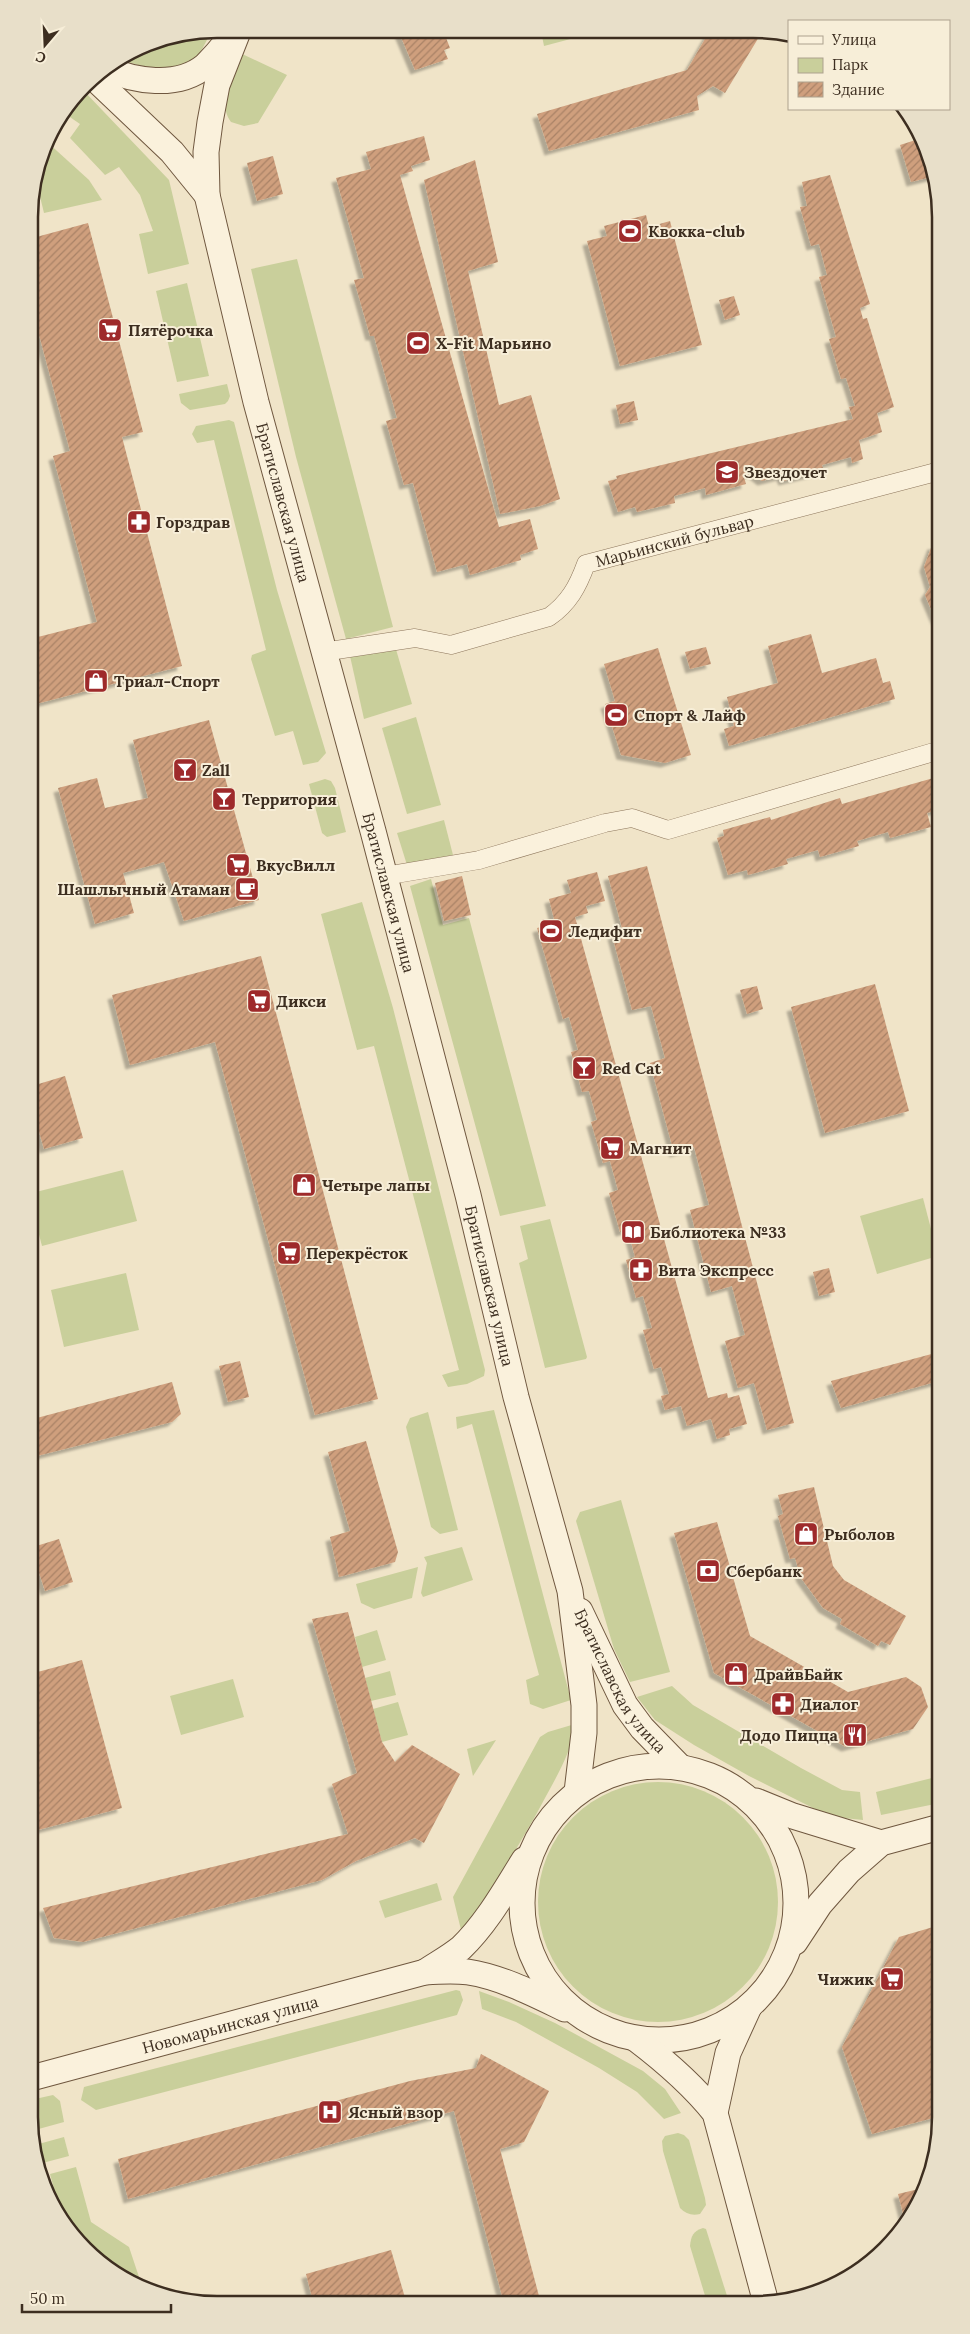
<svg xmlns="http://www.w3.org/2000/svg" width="970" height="2334" viewBox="0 0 970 2334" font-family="Lora,serif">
  <defs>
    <pattern id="building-hatch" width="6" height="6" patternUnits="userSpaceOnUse" patternTransform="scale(1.25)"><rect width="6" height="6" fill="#cf9f7d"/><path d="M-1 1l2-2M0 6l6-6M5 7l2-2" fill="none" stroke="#a98266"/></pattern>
    <filter id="shadow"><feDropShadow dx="-4.5" dy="4.5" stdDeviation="1" flood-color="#0004"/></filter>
  </defs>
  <rect width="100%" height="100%" fill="#f0e4c8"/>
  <!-- green -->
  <g fill="#c9cf9b">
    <path d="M212,30C208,37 204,47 199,54C178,78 144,67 118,59L145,43Z"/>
    <polygon points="541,31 597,31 597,32 544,46"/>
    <path d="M240,53L287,75L258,123L244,126L231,122C216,102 233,73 240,53Z"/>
    <polygon points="82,89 169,180 189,264 148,274 139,234 153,231 140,195 119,167 105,175 70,138 80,124 64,113"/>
    <polygon points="46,141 89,180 102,200 44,213 36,180"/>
    <polygon points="297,259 393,627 346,639 296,457 251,269"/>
    <polygon points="187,283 209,376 177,382 156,291"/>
    <polygon points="227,384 230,396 228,401 225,404 190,410 181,403 179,394"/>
    <polygon points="229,420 234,422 277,590 326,753 318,762 303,765 293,731 275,736 251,659 252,655 266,650 214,440 197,443 192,434 196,426"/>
    <polygon points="395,646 412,704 364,719 350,656"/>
    <polygon points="416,717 441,805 407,814 382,728"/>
    <polygon points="325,779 331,781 335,788 346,832 327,837 322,833 309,784"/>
    <polygon points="444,820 453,855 407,865 397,833"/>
    <polygon points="431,879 443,925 469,918 546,1206 500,1216 410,886"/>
    <polygon points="362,902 393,1008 485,1370 484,1376 467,1384 448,1387 442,1375 459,1370 374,1046 357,1050 321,914"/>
    <polygon points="123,1170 137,1221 42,1246 32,1208 32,1193"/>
    <polygon points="923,1198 938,1256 877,1274 860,1216"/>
    <polygon points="550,1219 587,1357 586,1359 545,1368 519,1263 528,1259 520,1226"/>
    <polygon points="126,1273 139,1330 64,1347 51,1290"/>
    <polygon points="494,1410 571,1700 543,1709 530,1704 526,1680 539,1675 472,1424 457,1429 456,1417"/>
    <polygon points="428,1412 458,1530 440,1534 431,1527 406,1427 410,1418"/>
    <polygon points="621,1500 670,1672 630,1682 614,1649 576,1521 580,1512"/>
    <polygon points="462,1547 473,1580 423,1597 421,1593 427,1563 424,1557"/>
    <polygon points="418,1567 412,1598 374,1609 361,1603 356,1584"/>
    <polygon points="377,1630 386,1660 362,1667 355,1637"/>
    <polygon points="390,1671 396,1695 371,1701 365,1678"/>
    <polygon points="233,1679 244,1717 181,1735 170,1696"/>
    <polygon points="672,1686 693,1705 801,1768 842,1790 860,1792 863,1820 834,1817 819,1811 749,1776 694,1745 655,1720 637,1697"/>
    <polygon points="398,1702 408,1735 382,1742 373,1709"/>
    <path d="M575,1724C572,1751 558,1774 545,1798C520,1845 492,1889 462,1934L453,1897L540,1737L548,1732Z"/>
    <polygon points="496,1740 473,1776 467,1749"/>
    <polygon points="940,1776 940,1803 881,1815 876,1792"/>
    <circle cx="658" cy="1902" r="120"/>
    <polygon points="437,1883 442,1900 385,1918 379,1901"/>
    <polygon points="456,1990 460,1991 463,2000 457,2015 96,2110 81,2100 84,2087"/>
    <polygon points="479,1991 509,2002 555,2023 643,2071 665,2089 681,2113 664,2119 637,2092 599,2068 516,2022 482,2009"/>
    <polygon points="53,2095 60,2101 64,2122 35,2130 35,2099"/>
    <path d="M678,2133L684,2135L689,2140L705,2198L706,2205L700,2214C692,2216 686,2214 680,2208L663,2151L662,2141L665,2136Z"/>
    <polygon points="64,2137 69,2156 35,2165 35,2145"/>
    <path d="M76,2167L91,2222L129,2247L143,2289C107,2277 63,2233 48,2198L56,2196L50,2174Z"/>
    <path d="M703,2228L706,2229L728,2299H706L690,2246C691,2236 693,2231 703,2228Z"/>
  </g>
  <!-- building -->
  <g fill="url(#building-hatch)" filter="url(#shadow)">
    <polygon points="398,30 443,30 450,48 444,50 448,59 415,70"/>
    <polygon points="709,32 762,32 725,93 713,86 697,96 699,110 549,151 537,114 687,70"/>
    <polygon points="424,136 430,160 411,166 413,171 400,175 499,527 530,519 538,549 520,555 521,560 470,575 467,564 437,572 413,483 404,485 386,421 397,418 374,336 370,336 354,280 364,278 336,178 371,169 366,152"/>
    <polygon points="922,138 935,168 935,176 911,182 900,145"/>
    <polygon points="273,156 283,194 257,201 247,163"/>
    <polygon points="475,160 498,262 468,271 499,405 531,395 560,499 540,506 500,514 424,180"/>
    <polygon points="830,175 870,304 860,308 863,319 867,318 894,407 877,413 882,432 859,440 863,459 852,463 851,457 822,465 824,471 783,481 781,476 762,481 752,473 744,477 746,484 706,495 705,488 674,496 675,503 637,512 635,507 618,512 608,481 617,479 616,476 853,419 849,407 855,406 846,378 841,379 829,339 836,337 819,277 827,275 819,244 811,246 800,207 807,206 802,182"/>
    <polygon points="646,215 649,227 670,221 702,345 620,366 587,241 607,236 604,226"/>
    <polygon points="88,223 143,432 122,437 182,666 36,704 31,684 30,639 97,622 53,456 70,451 29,297 29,239"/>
    <polygon points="734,296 740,315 725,320 719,300"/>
    <polygon points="634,401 638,420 620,424 616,405"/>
    <polygon points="932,545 936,545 936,621 925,595 930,587 924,567"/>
    <polygon points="811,634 822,673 876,658 883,683 890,681 895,699 729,746 724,729 734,726 727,697 778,683 768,646"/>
    <polygon points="706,647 711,664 690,669 685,652"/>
    <polygon points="658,648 691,755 665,763 621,755 605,704 615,701 604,664"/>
    <polygon points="209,720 259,900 184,921 164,862 123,873 134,913 95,924 58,788 97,778 105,808 148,798 133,740"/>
    <polygon points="937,777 937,810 927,813 931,827 890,838 888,832 857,841 859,846 820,857 818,850 786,859 788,864 748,875 747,870 728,875 717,838 724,836 723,830 770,817 771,820 840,798 842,804"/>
    <polygon points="647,866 794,1423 767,1430 754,1383 738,1388 725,1341 745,1335 732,1286 711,1292 690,1210 709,1205 694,1147 674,1153 650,1063 665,1058 651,1006 632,1010 612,935 623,932 608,876"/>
    <polygon points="597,872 605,901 586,906 588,913 575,917 708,1398 727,1393 728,1398 739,1395 747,1424 729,1429 730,1435 717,1439 711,1419 687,1426 681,1406 665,1410 661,1396 669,1394 661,1367 654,1369 643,1330 652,1328 643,1296 636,1298 626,1260 635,1257 628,1230 620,1232 609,1193 618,1190 610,1161 603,1163 591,1122 597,1120 589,1091 582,1092 571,1052 578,1050 569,1017 563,1019 537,928 555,923 549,899 571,893 567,880"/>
    <polygon points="462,876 471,915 444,921 435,883"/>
    <polygon points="261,956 378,1399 315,1415 215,1042 130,1065 112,995"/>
    <polygon points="875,984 909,1111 825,1133 791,1007"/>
    <polygon points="757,986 763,1009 747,1014 740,990"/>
    <polygon points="65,1076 83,1138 44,1149 32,1107 32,1086"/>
    <polygon points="829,1268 835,1292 819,1296 813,1272"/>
    <polygon points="939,1352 939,1381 841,1408 831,1381"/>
    <polygon points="240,1361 249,1397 228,1402 219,1366"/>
    <polygon points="172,1382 181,1414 172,1422 33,1457 33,1419"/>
    <polygon points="366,1441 398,1552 395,1562 339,1577 330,1537 350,1531 328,1452"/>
    <polygon points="814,1487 833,1566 844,1580 906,1616 890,1645 881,1641 878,1646 840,1624 842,1619 823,1608 801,1578 795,1558 790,1559 778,1516 783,1514 778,1495"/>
    <polygon points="717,1522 750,1636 848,1692 906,1677 921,1687 928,1707 913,1729 846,1747 714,1673 674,1533"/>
    <polygon points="59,1539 73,1582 45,1591 33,1554 33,1547"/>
    <polygon points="348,1612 382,1742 395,1762 412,1745 460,1774 424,1843 415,1838 356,1861 322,1880 83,1942 54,1938 43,1908 348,1834 332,1784 357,1773 312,1619"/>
    <polygon points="82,1660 122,1808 34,1831 34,1673"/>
    <polygon points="940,1925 941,2116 872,2134 842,2047 899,1937"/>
    <polygon points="481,2054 549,2091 524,2142 500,2149 539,2296 525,2300 503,2300 454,2111 128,2199 118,2159 410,2081 476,2068"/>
    <polygon points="927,2187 906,2225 898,2194"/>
    <polygon points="391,2250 406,2301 313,2301 306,2274"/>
  </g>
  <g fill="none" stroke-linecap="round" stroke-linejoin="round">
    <defs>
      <g id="street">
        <path id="s1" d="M323,652L415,638L451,645L549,617C569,603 578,586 586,564L936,472"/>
        <polyline points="384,876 479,860 605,823 632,818 668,830 937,751"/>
      </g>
      <g id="secondary">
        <path id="s2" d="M239,29L217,85L210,122L206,152L207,195L256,402L373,831L468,1195L516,1397L570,1591L584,1705V1733L577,1792"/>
        <path d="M104,68C134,81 177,89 205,66C213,58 221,49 228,40"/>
        <polyline points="92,76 172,152 207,195"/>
        <path id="s3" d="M580,1611L625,1705L642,1728L679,1766"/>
        <circle cx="659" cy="1903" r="137"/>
        <polyline points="756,1801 793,1816 881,1843"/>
        <polyline points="795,1942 820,1904 849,1871 881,1843 940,1827"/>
        <path d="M425,1972C437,1964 450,1957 461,1948C487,1923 505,1890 524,1860"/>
        <path d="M636,2039C665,2061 692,2084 715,2113L765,2299"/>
        <path id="s4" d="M35,2077L425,1972C439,1971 454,1970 468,1972C501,1977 534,1994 565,2009"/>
        <polyline points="715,2113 728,2053 749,2007"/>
      </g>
    </defs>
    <!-- street casing -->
    <use href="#street" stroke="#8d765c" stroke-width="19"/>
    <!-- secondary casing -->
    <use href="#secondary" stroke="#6f573f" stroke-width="27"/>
    <!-- street -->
    <use href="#street" stroke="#faf1dc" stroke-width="18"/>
    <!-- secondary -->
    <use href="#secondary" stroke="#faf1dc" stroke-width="25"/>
  </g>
  <!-- icons -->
  <defs>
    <symbol id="stadium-square" viewBox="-11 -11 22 22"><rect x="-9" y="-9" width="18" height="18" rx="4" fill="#9e2a2b" stroke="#f7eed8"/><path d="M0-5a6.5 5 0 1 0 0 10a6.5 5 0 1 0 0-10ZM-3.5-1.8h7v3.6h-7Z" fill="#fff"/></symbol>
    <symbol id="supermarket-square" viewBox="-11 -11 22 22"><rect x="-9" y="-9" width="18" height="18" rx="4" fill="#9e2a2b" stroke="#f7eed8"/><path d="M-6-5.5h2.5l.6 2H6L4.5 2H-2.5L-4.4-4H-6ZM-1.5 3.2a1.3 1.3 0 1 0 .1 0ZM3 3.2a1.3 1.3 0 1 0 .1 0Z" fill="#fff"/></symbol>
    <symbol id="school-square" viewBox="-11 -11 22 22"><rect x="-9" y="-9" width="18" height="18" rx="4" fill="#9e2a2b" stroke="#f7eed8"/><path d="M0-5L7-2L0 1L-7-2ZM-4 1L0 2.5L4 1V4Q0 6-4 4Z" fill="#fff"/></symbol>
    <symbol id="pharmacy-square" viewBox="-11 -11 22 22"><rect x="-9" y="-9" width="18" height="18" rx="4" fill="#9e2a2b" stroke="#f7eed8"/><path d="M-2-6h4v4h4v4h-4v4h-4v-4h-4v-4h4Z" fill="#fff"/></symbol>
    <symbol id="shop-square" viewBox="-11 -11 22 22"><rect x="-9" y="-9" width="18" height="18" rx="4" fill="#9e2a2b" stroke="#f7eed8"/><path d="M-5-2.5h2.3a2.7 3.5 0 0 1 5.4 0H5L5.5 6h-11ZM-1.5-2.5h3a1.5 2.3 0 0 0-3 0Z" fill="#fff"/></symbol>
    <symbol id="bar-square" viewBox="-11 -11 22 22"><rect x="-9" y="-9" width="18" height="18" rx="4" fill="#9e2a2b" stroke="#f7eed8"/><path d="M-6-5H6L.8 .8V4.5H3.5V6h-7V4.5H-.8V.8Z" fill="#fff"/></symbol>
    <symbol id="cafe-square" viewBox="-11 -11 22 22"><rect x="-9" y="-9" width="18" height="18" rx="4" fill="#9e2a2b" stroke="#f7eed8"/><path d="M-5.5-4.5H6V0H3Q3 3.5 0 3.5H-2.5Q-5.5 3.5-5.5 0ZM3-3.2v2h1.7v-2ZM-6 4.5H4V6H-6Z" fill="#fff"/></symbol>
    <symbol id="library-square" viewBox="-11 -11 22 22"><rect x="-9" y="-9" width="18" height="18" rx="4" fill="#9e2a2b" stroke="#f7eed8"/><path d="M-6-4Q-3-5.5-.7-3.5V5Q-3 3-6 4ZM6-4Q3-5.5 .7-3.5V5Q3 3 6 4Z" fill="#fff"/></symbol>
    <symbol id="bank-square" viewBox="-11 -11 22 22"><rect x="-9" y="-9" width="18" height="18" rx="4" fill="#9e2a2b" stroke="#f7eed8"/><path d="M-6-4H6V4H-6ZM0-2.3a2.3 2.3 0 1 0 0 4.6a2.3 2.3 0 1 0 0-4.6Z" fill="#fff"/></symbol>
    <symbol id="restaurant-square" viewBox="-11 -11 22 22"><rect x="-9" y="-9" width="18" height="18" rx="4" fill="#9e2a2b" stroke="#f7eed8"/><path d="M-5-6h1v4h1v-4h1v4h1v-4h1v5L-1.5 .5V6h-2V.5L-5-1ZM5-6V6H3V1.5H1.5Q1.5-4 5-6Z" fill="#fff"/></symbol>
    <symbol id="hospital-square" viewBox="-11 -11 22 22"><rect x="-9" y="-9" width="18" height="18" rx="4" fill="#9e2a2b" stroke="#f7eed8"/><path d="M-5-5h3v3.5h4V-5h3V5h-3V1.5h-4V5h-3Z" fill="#fff"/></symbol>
  </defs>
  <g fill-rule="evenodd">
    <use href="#stadium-square" x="616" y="217" width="28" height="28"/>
    <use href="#supermarket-square" x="96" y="316" width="28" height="28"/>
    <use href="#stadium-square" x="404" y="329" width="28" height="28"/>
    <use href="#school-square" x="713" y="458" width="28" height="28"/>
    <use href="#pharmacy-square" x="125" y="508" width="28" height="28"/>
    <use href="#shop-square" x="82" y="667" width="28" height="28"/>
    <use href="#stadium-square" x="602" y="701" width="28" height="28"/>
    <use href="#bar-square" x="171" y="756" width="28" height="28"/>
    <use href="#bar-square" x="210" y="785" width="28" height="28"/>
    <use href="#supermarket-square" x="224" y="851" width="28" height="28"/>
    <use href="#cafe-square" x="233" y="875" width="28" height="28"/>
    <use href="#stadium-square" x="537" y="917" width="28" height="28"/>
    <use href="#supermarket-square" x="245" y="987" width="28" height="28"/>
    <use href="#bar-square" x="570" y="1054" width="28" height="28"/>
    <use href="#supermarket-square" x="598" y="1134" width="28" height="28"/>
    <use href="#shop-square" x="290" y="1171" width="28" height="28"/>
    <use href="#library-square" x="619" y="1218" width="28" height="28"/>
    <use href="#supermarket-square" x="275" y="1239" width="28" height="28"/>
    <use href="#pharmacy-square" x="627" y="1256" width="28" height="28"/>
    <use href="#shop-square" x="792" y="1520" width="28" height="28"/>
    <use href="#bank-square" x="694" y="1557" width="28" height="28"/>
    <use href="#shop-square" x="722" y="1660" width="28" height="28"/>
    <use href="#pharmacy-square" x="769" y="1690" width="28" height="28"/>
    <use href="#restaurant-square" x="841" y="1721" width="28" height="28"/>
    <use href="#supermarket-square" x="878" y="1965" width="28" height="28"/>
    <use href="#hospital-square" x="316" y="2098" width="28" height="28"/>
  </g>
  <g text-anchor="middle" stroke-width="4" stroke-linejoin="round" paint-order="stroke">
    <!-- poi labels -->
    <g font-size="16" font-weight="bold" fill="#3d2e20" stroke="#f7eed8" text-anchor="start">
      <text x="648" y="237">Квокка-club</text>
      <text x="128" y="336">Пятёрочка</text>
      <text x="436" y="349">X-Fit Марьино</text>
      <text x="744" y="478">Звездочет</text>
      <text x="156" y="528">Горздрав</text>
      <text x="114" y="687">Триал-Спорт</text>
      <text x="634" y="721">Спорт &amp; Лайф</text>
      <text x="202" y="776">Zall</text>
      <text x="242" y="805">Территория</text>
      <text x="256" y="871">ВкусВилл</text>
      <text x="230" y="895" text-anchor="end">Шашлычный Атаман</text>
      <text x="568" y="937">Ледифит</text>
      <text x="276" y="1007">Дикси</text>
      <text x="602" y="1074">Red Cat</text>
      <text x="630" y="1154">Магнит</text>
      <text x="322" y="1191">Четыре лапы</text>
      <text x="650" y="1238">Библиотека №33</text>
      <text x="306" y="1259">Перекрёсток</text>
      <text x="658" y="1276">Вита Экспресс</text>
      <text x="824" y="1540">Рыболов</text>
      <text x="726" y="1577">Сбербанк</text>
      <text x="754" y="1680">ДрайвБайк</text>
      <text x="800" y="1710">Диалог</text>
      <text x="838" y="1741" text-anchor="end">Додо Пицца</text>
      <text x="874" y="1985" text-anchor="end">Чижик</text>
      <text x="348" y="2118">Ясный взор</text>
    </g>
    <!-- street labels -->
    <g font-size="16" fill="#3d2e20" stroke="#f7eed8">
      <text dy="6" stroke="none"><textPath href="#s2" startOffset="488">Братиславская улица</textPath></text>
      <text dy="6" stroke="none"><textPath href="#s1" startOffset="389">Марьинский бульвар</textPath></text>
      <text dy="6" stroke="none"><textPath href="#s2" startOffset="892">Братиславская улица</textPath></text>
      <text dy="6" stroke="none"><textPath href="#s2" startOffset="1298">Братиславская улица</textPath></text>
      <text dy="6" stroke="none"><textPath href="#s3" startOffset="81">Братиславская улица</textPath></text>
      <text dy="6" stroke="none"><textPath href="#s4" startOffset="202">Новомарьинская улица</textPath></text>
    </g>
  </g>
  <!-- crop -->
  <path d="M0 0H970V2334H0ZM217 38H753A179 179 0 0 1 932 217V2117A179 179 0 0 1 753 2296H217A179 179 0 0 1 38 2117V217A179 179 0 0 1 217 38Z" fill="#e8dfc9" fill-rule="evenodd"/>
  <path fill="none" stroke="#3d2e20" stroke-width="2.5" d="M217 38H753A179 179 0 0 1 932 217V2117A179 179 0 0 1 753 2296H217A179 179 0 0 1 38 2117V217A179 179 0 0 1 217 38Z"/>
  <!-- legend -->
  <rect x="788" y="20" width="162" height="90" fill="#f7eed8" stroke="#ada18e"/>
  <rect x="798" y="36" width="25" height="8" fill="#faf1dc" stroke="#ada18e"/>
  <text x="832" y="45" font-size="15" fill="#3d2e20">Улица</text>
  <rect x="798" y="58" width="25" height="15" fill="#c9cf9b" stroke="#ada18e"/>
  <text x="832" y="70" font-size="15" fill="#3d2e20">Парк</text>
  <rect x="798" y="82" width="25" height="15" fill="url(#building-hatch)" stroke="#ada18e"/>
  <text x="832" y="95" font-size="15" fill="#3d2e20">Здание</text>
  <!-- north arrow -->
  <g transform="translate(45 45) rotate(199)" stroke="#f7eed8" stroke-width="4" paint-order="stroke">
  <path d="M0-4L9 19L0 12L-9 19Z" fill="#3d2e20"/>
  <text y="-8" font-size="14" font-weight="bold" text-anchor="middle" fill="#3d2e20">С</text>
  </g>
  <!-- scale -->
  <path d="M22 2304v8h149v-8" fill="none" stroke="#3d2e20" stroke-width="2.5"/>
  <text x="30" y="2304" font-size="15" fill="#3d2e20" stroke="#f7eed8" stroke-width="4" paint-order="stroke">50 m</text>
</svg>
